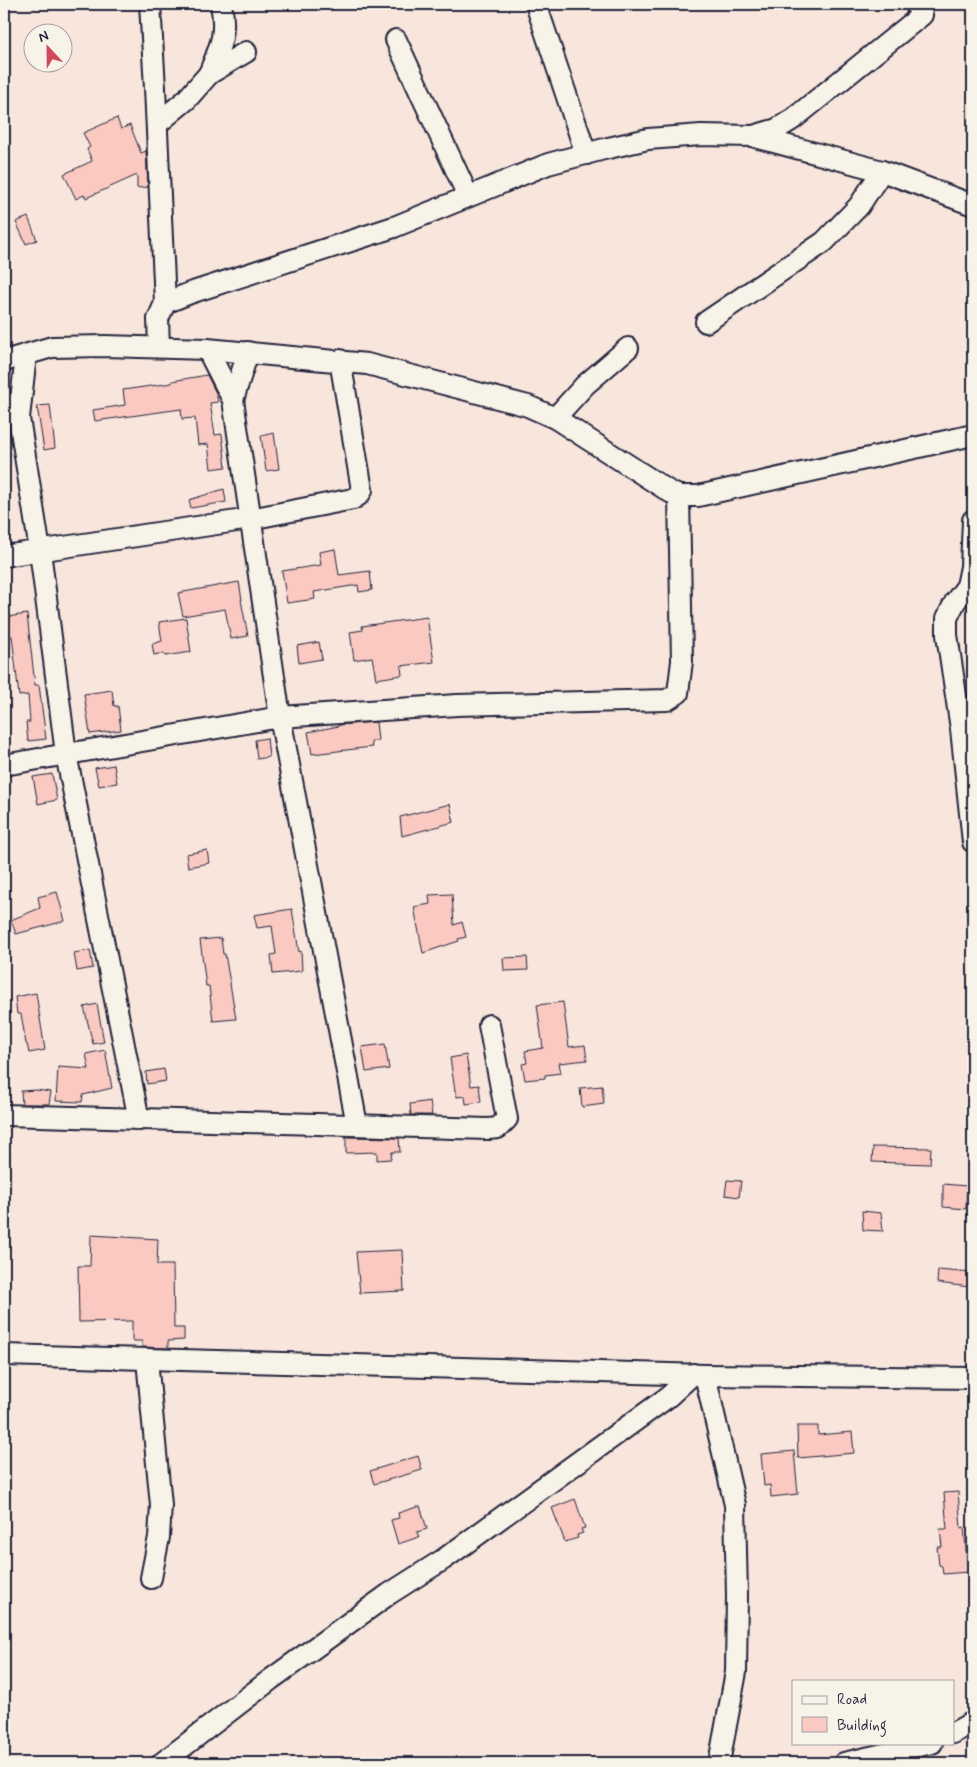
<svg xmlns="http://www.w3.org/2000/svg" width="977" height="1767" viewBox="0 0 977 1767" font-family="Mynerve,sans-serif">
  <rect width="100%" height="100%" fill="#f8e6dd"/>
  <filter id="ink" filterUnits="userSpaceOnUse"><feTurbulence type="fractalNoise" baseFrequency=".02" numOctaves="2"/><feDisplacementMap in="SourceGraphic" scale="10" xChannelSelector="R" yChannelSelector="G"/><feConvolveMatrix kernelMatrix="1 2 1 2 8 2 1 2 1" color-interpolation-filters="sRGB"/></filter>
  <g filter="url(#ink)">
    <!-- building -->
    <g fill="#f9c9c2" stroke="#22223b">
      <polygon points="117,118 121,129 130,125 141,153 146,151 148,187 137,188 137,175 86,198 84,195 76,199 64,174 92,161 87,149 90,147 83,133"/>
      <polygon points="28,217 37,240 26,244 16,222"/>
      <polygon points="207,375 216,393 218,402 210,403 215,435 222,434 226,467 211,469 208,444 198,445 195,418 182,419 181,409 95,421 93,410 125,405 123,390 172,383 172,381"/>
      <polygon points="50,405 55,448 44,450 37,406"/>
      <polygon points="274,433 279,469 266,471 261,436"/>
      <polygon points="224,489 226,502 191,508 189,500"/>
      <polygon points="335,549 339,575 370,571 372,590 359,592 358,585 314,592 315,599 287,603 282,571 321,565 319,552"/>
      <polygon points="239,582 242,600 241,600 248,636 231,639 225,609 183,616 178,593"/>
      <polygon points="27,614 35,685 39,685 46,739 28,741 26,722 30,722 28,695 19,696 12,636 10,636 7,617"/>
      <polygon points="427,617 434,662 401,666 402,675 376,679 372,657 354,660 350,632 363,630 362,626"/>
      <polygon points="186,618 191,652 165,656 164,653 154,655 152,644 162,641 159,622"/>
      <polygon points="319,642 322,659 299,663 297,646"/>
      <polygon points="112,690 114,706 118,706 121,730 90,734 84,694"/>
      <polygon points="376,722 378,741 371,741 372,747 312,754 308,732 339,726 339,725"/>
      <polygon points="267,738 269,757 257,759 255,740"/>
      <polygon points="114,765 117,783 99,786 95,768"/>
      <polygon points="52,774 57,800 38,804 33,777"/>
      <polygon points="450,804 454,822 402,836 400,817"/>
      <polygon points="207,850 209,863 188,867 186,854"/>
      <polygon points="57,892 65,921 16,934 11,920 40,908 38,897"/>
      <polygon points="452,894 454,925 462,922 466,937 458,939 459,941 423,953 414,907 430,904 429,895"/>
      <polygon points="292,909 299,952 301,951 302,971 273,974 271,955 276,954 272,926 257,928 254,915"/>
      <polygon points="221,938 223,954 225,954 236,1019 213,1021 209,986 206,986 200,940"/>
      <polygon points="90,950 93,968 77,971 74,953"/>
      <polygon points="527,957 528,970 504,971 503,958"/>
      <polygon points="36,993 45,1050 29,1053 27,1044 26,1044 21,1014 17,1014 15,997"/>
      <polygon points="563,1002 569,1047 585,1045 587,1060 559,1063 561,1073 545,1075 545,1078 525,1080 522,1064 527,1063 525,1051 543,1048 537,1005"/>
      <polygon points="97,1004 104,1042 93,1044 84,1007"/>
      <polygon points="385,1044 389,1069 366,1072 362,1047"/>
      <polygon points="105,1050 112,1088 83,1095 82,1102 56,1101 58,1067 89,1069 86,1054"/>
      <polygon points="466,1055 471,1086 479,1085 481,1102 466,1104 465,1096 457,1097 456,1091 455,1091 450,1058"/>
      <polygon points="164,1069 166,1081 147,1084 146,1072"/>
      <polygon points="602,1086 604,1104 582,1107 580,1088"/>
      <polygon points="36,1090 51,1092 49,1104 22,1104 21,1091"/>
      <polygon points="430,1101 432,1115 411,1115 410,1104"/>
      <polygon points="346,1137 399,1138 400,1152 392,1152 391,1159 377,1160 377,1152 346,1153"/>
      <polygon points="873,1147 931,1148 930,1164 872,1162"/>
      <polygon points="727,1180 741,1181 739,1197 725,1195"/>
      <polygon points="943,1184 967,1186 966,1209 943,1207"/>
      <polygon points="862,1211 881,1213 883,1231 863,1230"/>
      <polygon points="91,1235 158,1239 157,1265 173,1265 174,1328 184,1328 184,1340 168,1341 168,1348 142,1347 142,1341 132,1341 132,1321 79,1322 78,1266 90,1266"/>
      <polygon points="402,1250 404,1291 360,1293 356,1252"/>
      <polygon points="938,1270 972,1273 970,1287 937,1283"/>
      <polygon points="797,1426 818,1426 818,1435 852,1432 854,1453 798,1458"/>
      <polygon points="794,1451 798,1494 771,1497 770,1485 764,1486 761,1454"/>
      <polygon points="418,1456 422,1470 374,1484 370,1471"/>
      <polygon points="958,1492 961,1528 964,1527 968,1572 943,1574 942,1566 939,1565 937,1547 942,1547 940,1529 947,1529 944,1493"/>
      <polygon points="575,1499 585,1528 581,1529 583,1533 577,1535 578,1538 565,1542 552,1508"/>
      <polygon points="420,1506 427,1529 417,1532 419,1537 398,1544 391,1520 399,1518 398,1513"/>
    </g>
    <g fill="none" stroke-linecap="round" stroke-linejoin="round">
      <defs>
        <g id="minor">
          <polyline points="150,4 155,88 165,303"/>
          <polyline points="536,4 586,154"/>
          <polyline points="396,40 468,196"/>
          <path d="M209,74C220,47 227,34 221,4"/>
          <polyline points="157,124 186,100 209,74 246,52"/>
          <polyline points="755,137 882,171 973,205"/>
          <polyline points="706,322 824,242 859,206 882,171"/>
          <polyline points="159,347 158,319 165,303 190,293 394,227 548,164 604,149 648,139 701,135 753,136 777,129 793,119 922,15 915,4"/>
          <polyline points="207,349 233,400 280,717 357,1125"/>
          <polyline points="26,355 19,418 40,551 66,754 139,1120"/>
          <polyline points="4,361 52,347 105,346 207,349 367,364 528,406 555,418 670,492 679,496 698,496 973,435"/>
          <polyline points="233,400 248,352"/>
          <polyline points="4,401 19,418"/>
          <polyline points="555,418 585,385 628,348"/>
          <polyline points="973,520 971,567 967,586 955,602 947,618 947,635 961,729 973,842"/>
          <polyline points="4,556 250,519 353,499 359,495 362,490 340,360"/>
          <polyline points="4,765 280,717 457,705 667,700 678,693 682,661 679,496"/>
          <polyline points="4,1115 488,1129 498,1128 507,1119 489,1025"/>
          <polyline points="4,1355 705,1375 973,1378"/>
          <polyline points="147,1360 161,1505 159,1537 151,1578"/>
          <polyline points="705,1375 735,1505 737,1595 736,1672 719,1763"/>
          <polyline points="953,1733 973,1722"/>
          <polyline points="162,1763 270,1680 389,1594 444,1559 668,1397 693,1374"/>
          <polyline points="844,1763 932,1743"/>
        </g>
      </defs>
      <!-- minor casing -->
      <use href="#minor" stroke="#22223b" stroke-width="24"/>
      <!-- minor -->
      <use href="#minor" stroke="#f7f3e8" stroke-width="20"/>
    </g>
  </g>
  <!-- margin -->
  <rect width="977" height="1767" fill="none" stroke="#f7f3e8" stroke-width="20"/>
  <rect x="10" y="10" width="957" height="1747" fill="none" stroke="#22223b" stroke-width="2" filter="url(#ink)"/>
  <!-- legend -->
  <rect x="792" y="1680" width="162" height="65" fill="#f7f3e8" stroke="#a29fa3"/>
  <rect x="802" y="1696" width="25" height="8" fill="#f7f3e8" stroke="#a29fa3"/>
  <text x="837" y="1704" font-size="15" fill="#22223b">Road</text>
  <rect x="802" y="1717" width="25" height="15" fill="#f9c9c2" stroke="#a29fa3"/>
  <text x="837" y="1730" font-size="15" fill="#22223b">Building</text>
  <!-- north arrow -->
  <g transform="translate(48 48) rotate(338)"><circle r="24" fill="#f7f3e8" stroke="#a29fa3"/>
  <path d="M0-4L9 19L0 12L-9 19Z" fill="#d1495b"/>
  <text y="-8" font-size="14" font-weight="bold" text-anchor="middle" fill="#22223b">N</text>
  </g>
</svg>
